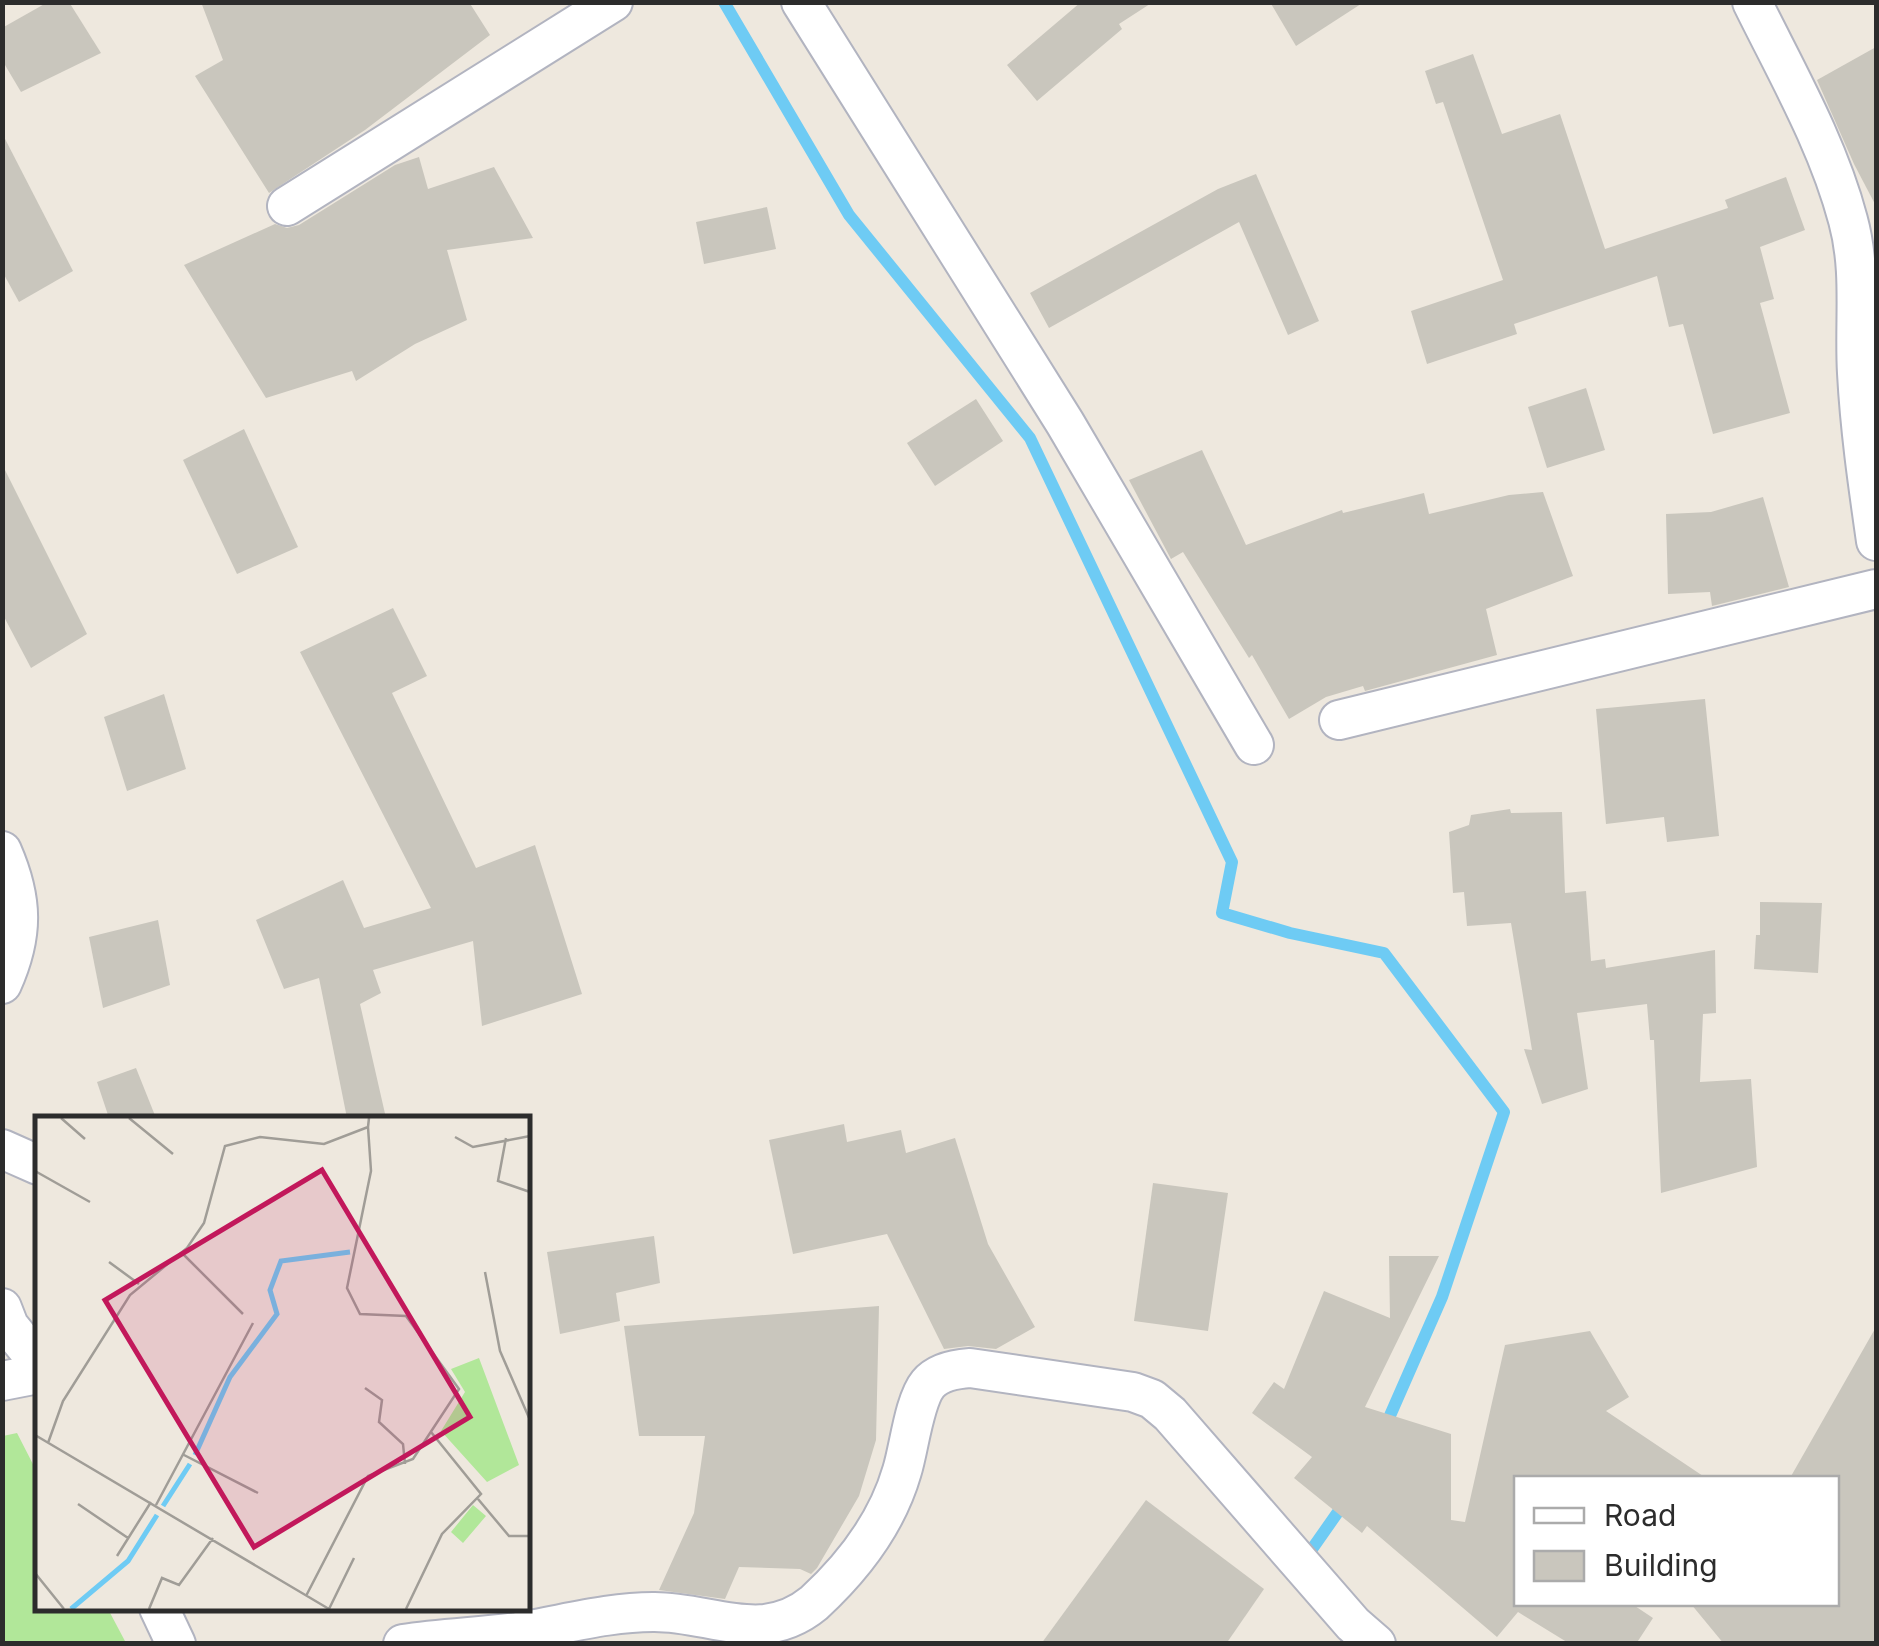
<svg xmlns="http://www.w3.org/2000/svg" width="1879" height="1646" viewBox="0 0 1879 1646" font-family="Inter,sans-serif">
  <rect width="100%" height="100%" fill="#eee8de"/>
  <!-- green -->
  <polygon fill="#b1e799" points="17,1433 37,1472 38,1608 108,1609 126,1643 3,1643 3,1436"/>
  <g fill="none" stroke-linecap="round" stroke-linejoin="round">
    <!-- stream -->
    <g stroke="#6ecbf4" stroke-width="12">
      <polyline points="724,2 849,215 1030,438 1232,862 1222,913 1290,933 1384,953 1504,1112 1442,1297 1385,1427"/>
      <polyline points="1305,1559 1345,1502"/>
    </g>
  </g>
  <!-- building -->
  <g fill="#c9c6bd">
    <polygon points="48,2 69,2 101,53 21,92 2,60 2,28"/>
    <polygon points="201,2 469,2 490,35 365,130 269,193 195,76 223,60"/>
    <polygon points="1081,2 1153,2 1119,24 1122,29 1037,101 1007,65"/>
    <polygon points="1270,2 1364,2 1296,46"/>
    <polygon points="1876,47 1876,206 1854,164 1817,80"/>
    <polygon points="1473,54 1502,134 1560,114 1605,249 1728,208 1725,200 1786,177 1805,230 1760,247 1774,299 1760,303 1790,413 1713,434 1683,324 1669,327 1657,276 1514,324 1517,334 1427,364 1411,311 1503,280 1443,102 1436,104 1425,71"/>
    <polygon points="2,133 73,271 19,302 2,271"/>
    <polygon points="419,157 428,189 494,167 533,238 447,250 467,320 415,344 356,381 352,371 266,398 184,265 275,224 287,228 299,225 395,165"/>
    <polygon points="1256,174 1319,321 1288,335 1239,222 1049,328 1030,293 1218,189"/>
    <polygon points="767,207 776,249 704,264 696,222"/>
    <polygon points="1586,388 1605,450 1547,468 1528,407"/>
    <polygon points="976,399 1003,441 935,486 907,443"/>
    <polygon points="244,429 298,547 237,574 183,460"/>
    <polygon points="1202,450 1246,545 1342,510 1343,513 1424,493 1429,514 1509,495 1543,492 1573,576 1486,609 1497,655 1365,691 1363,686 1326,697 1289,719 1252,655 1249,658 1183,552 1171,559 1129,480"/>
    <polygon points="2,464 87,634 31,668 2,613"/>
    <polygon points="1763,497 1789,587 1712,606 1710,592 1668,594 1666,514 1711,512"/>
    <polygon points="393,608 427,676 392,693 476,868 535,845 582,994 482,1026 473,941 373,970 381,993 360,1004 386,1118 347,1118 319,978 284,989 256,920 343,880 364,928 431,908 300,652"/>
    <polygon points="164,694 186,769 127,791 104,717"/>
    <polygon points="1705,699 1719,836 1667,842 1664,817 1606,824 1596,709"/>
    <polygon points="1510,809 1511,813 1562,812 1565,893 1586,891 1591,961 1605,959 1606,968 1715,950 1716,1013 1703,1014 1700,1082 1751,1079 1757,1167 1661,1193 1654,1040 1650,1040 1647,1004 1577,1013 1588,1089 1542,1104 1524,1049 1532,1050 1511,923 1467,926 1464,892 1453,893 1449,832 1469,825 1471,815"/>
    <polygon points="1760,902 1822,903 1818,973 1754,969 1756,935 1760,935"/>
    <polygon points="158,920 170,985 103,1008 89,937"/>
    <polygon points="136,1068 156,1118 109,1118 97,1082"/>
    <polygon points="844,1124 847,1142 901,1130 906,1153 955,1138 988,1244 1035,1327 996,1349 968,1346 944,1349 887,1234 793,1254 769,1140"/>
    <polygon points="1153,1183 1228,1193 1208,1331 1134,1321"/>
    <polygon points="654,1236 660,1283 616,1293 620,1321 560,1334 547,1252"/>
    <polygon points="1389,1256 1439,1256 1365,1407 1451,1434 1451,1520 1465,1522 1505,1345 1590,1331 1629,1397 1606,1411 1706,1478 1516,1478 1516,1604 1632,1604 1653,1618 1636,1644 1570,1644 1518,1612 1497,1637 1367,1526 1362,1533 1294,1478 1312,1457 1252,1413 1274,1382 1284,1389 1324,1291 1390,1318"/>
    <polygon points="879,1306 876,1440 859,1496 817,1568 811,1574 800,1569 739,1567 725,1599 659,1590 694,1513 705,1436 639,1436 624,1326"/>
    <polygon points="1876,1327 1876,1644 1724,1644 1691,1604 1836,1604 1836,1478 1790,1478"/>
    <polygon points="1146,1500 1264,1589 1226,1644 1041,1644"/>
  </g>
  <g fill="none" stroke-linecap="round" stroke-linejoin="round">
    <defs>
      <g id="minor">
        <polyline points="801,2 1065,423 1254,745"/>
        <path d="M1752,2C1787,73 1828,144 1848,220C1862,271 1854,321 1857,373C1860,430 1868,485 1876,541"/>
        <polyline points="287,206 613,2"/>
        <polyline points="1339,720 1876,589"/>
        <path d="M2,851C23,899 24,935 2,984"/>
        <polyline points="2,1149 38,1165"/>
        <polyline points="2,1308 9,1326 38,1362"/>
        <polyline points="2,1381 38,1374"/>
        <polyline points="159,1608 176,1644"/>
        <path d="M403,1644C441,1638 479,1637 517,1632C562,1625 608,1612 653,1612C710,1611 762,1646 814,1603C853,1567 887,1523 902,1471C909,1449 914,1401 928,1384C938,1372 955,1369 970,1368L1133,1392L1152,1399L1170,1414L1353,1624L1376,1644"/>
      </g>
    </defs>
    <!-- minor casing -->
    <use href="#minor" stroke="#b2b4c0" stroke-width="42"/>
    <!-- minor -->
    <use href="#minor" stroke="#fff" stroke-width="38"/>
  </g>
  <!-- overview -->
  <g transform="translate(35 1116)">
    <rect width="495" height="495" fill="#eee8de"/>
    <path d="M444,242L484,349L452,366L406,315L430,276L416,253ZM438,389L451,400L428,427L416,416Z" fill="#b1e799"/>
    <path fill="none" stroke="#6ecbf4" stroke-width="5" d="M160,339L195,261L242,198L235,174L246,145L315,136M128,390L155,348M36,493L93,445L122,399"/>
    <path fill="none" stroke="#a09d97" stroke-width="2.5" d="M26,2L50,23M94,2L138,38M420,21L438,31L495,20M471,22L463,65L495,76M0,55L55,86M147,137L208,198M74,146L104,168M450,156L465,235L495,304M330,272L347,284L344,306L368,328L370,348M0,319L294,493M13,327L28,285L95,179L152,132L169,107L190,30L225,21L289,28L333,11L334,2M149,339L223,377M443,383L474,420H495M43,388L93,422M121,389L218,207M82,440L116,386M0,457L29,493M271,480L333,360L378,343L424,273L371,200L325,198L312,172L336,55L333,11M114,493L127,462L144,469L178,422M294,493L319,442M371,493L407,418L446,378L396,316"/>
    <path fill="#c2185b" fill-opacity="0.15" stroke="#c2185b" stroke-width="5" d="M287,54L435,301L219,431L70,184Z"/>
    <rect width="495" height="495" fill="none" stroke="#2c2c2c" stroke-width="5"/>
  </g>
  <!-- border -->
  <rect width="1879" height="1646" fill="none" stroke="#2c2c2c" stroke-width="10"/>
  <!-- legend -->
  <rect x="1514" y="1476" width="325" height="130" fill="#ffffff" stroke="#ababab" stroke-width="2.5"/>
  <rect x="1534" y="1508" width="50" height="15" fill="#ffffff" stroke="#ababab" stroke-width="2.5"/>
  <text x="1604" y="1526" font-size="30" fill="#2c2c2c">Road</text>
  <rect x="1534" y="1551" width="50" height="30" fill="#c9c6bd" stroke="#ababab" stroke-width="2.5"/>
  <text x="1604" y="1576" font-size="30" fill="#2c2c2c">Building</text>
</svg>
